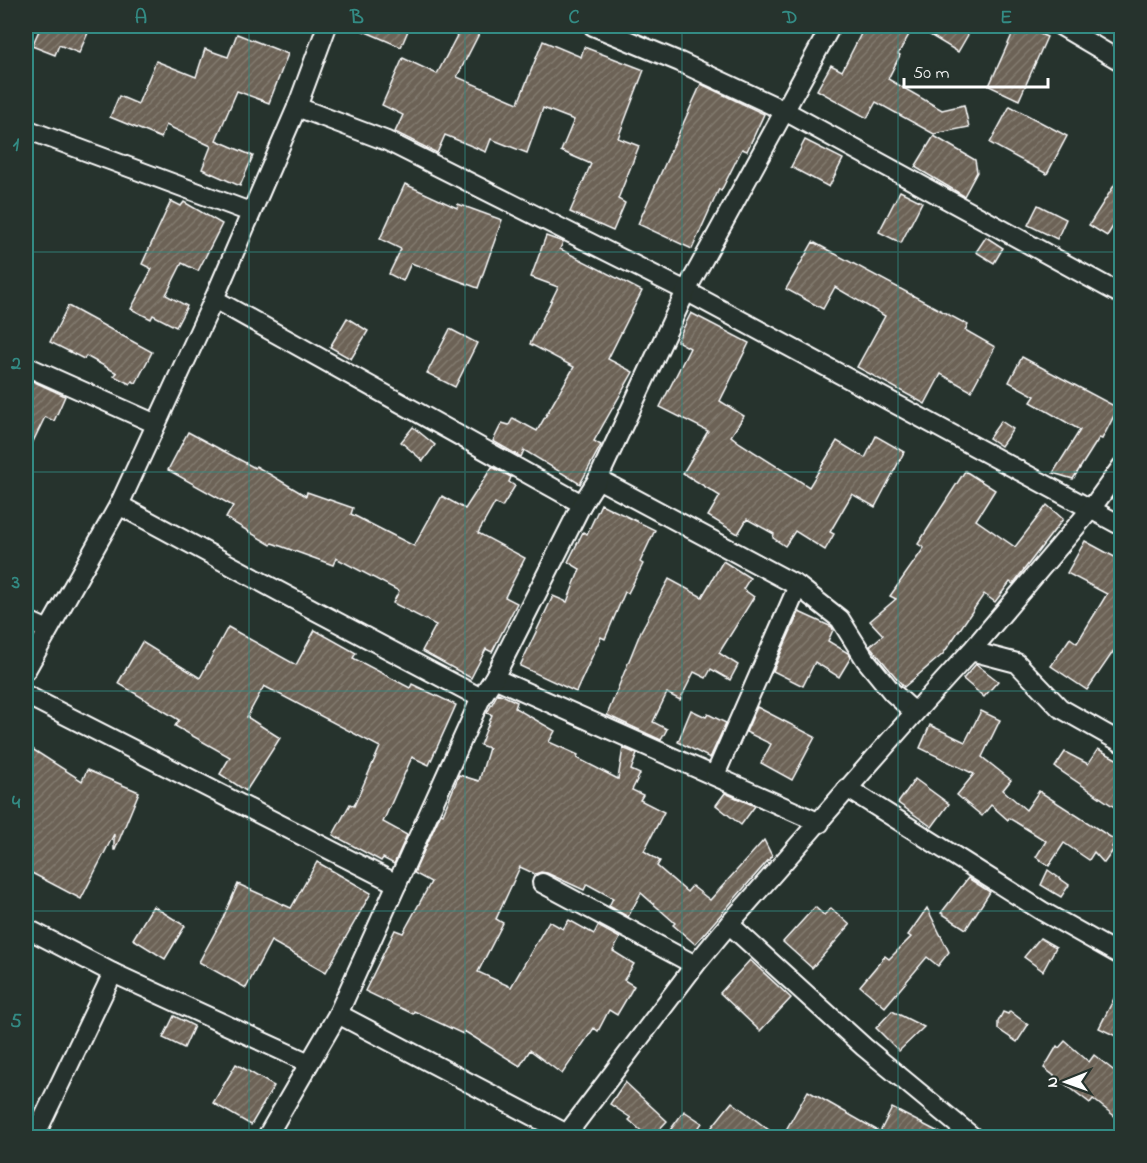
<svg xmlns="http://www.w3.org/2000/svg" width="1147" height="1163" viewBox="0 0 1147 1163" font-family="'Indie Flower',sans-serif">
  <defs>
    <pattern id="building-hatch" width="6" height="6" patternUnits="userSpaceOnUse" patternTransform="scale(1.5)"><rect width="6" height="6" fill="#6c6256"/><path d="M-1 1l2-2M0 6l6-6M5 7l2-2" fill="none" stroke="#827a6f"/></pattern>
  </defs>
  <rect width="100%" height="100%" fill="#26332d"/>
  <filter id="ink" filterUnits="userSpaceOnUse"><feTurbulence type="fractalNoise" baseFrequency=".0167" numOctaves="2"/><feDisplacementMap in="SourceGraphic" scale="12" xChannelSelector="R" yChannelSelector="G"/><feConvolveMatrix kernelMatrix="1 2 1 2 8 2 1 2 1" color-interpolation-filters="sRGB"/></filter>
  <g filter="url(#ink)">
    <!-- building -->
    <g fill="url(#building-hatch)" stroke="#fff" stroke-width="1.5">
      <polygon points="41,26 91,26 79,53 59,45 55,55 32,46"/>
      <polygon points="352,26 410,26 401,47"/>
      <polygon points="462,26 483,26 457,77 518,103 543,41 581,57 584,47 644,70 618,138 639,146 618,199 625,203 613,231 570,212 591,164 561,151 574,120 543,108 527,153 491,139 486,152 445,135 437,153 395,132 403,115 382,105 403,58 437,74"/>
      <polygon points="865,26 914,26 898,54 900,55 888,79 942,110 964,105 969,127 934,134 876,102 867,118 817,90 831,65 842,71"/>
      <polygon points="915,26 973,26 958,52"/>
      <polygon points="1016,26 1021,26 1047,37 1019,100 989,86"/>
      <polygon points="237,34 288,54 269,103 237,91 216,140 253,156 240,186 202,169 211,146 166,125 161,138 110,117 119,96 138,104 156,61 196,77 205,49 228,57"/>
      <polygon points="701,84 764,114 747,151 742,149 721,191 719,189 692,249 638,224"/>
      <polygon points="1010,106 1067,136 1047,174 990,143"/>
      <polygon points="934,136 975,160 977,172 964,196 915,167"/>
      <polygon points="805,140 843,159 829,187 791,167"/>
      <polygon points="1122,173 1122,212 1107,236 1089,225"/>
      <polygon points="405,184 457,208 458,204 502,220 478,288 411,263 403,281 389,274 401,249 380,239"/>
      <polygon points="900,191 922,202 901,243 879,232"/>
      <polygon points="171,201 181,206 184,202 222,224 198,271 182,263 166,295 187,306 176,327 153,315 151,319 131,309 152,269 142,264"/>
      <polygon points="1038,205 1066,219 1057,239 1028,225"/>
      <polygon points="546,236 563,242 560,249 642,291 608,359 633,372 594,441 601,445 580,484 524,450 521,457 493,441 502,423 509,425 513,418 537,431 574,367 530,344 558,287 531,277"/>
      <polygon points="986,237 1003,248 994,263 976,252"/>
      <polygon points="813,242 968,325 965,330 995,347 971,391 941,374 925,404 857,367 885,316 835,287 823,309 786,289"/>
      <polygon points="68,306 152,352 136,383 132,381 130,384 114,376 117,373 86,356 84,359 50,342"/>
      <polygon points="691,313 749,343 720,401 744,416 731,436 740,443 809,487 837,441 865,458 876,436 904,452 875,507 852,494 830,532 834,534 825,550 795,531 785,546 773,538 774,534 747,519 738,534 708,516 720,496 683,473 708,431 660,407 690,348 677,341"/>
      <polygon points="347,318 368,331 351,359 330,347"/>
      <polygon points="450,329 477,343 455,387 427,373"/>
      <polygon points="1022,357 1118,408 1102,439 1099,438 1073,479 1053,473 1080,430 1031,402 1035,396 1009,382"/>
      <polygon points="26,378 65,396 54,421 45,417 26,456"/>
      <polygon points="1001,421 1013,429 1001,446 989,438"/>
      <polygon points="413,427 435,445 423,461 401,442"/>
      <polygon points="188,432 255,468 256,466 306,496 307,492 353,508 351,514 414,546 442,496 465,509 492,467 511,477 509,482 515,486 502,507 495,503 478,533 525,558 505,597 517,603 492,652 486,649 471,678 422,651 436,625 393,603 399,591 336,558 333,565 272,543 271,545 226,518 233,506 168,470"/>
      <polygon points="965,471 995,490 976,520 1015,547 1047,505 1063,519 1013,584 1010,582 995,602 984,594 943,654 904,687 870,646 883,635 870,621 896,599 890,596 924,548 918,544"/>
      <polygon points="601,504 655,530 640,562 643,564 628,593 625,592 605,639 601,637 576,692 520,666 553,596 567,602 580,569 568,562 583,532 587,534"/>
      <polygon points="1085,541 1122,561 1122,654 1115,649 1087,690 1051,666 1070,638 1077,643 1107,594 1067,573"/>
      <polygon points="723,561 750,578 743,589 754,597 719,653 738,665 730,680 711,669 706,678 694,672 680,700 667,693 653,722 667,729 661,740 607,715 641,631 669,579 702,597"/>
      <polygon points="799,612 832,627 833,630 828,641 848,653 851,657 839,677 815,662 803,686 773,671"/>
      <polygon points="228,627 296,665 315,630 356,653 353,658 410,688 412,684 456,705 429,765 412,757 383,822 407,835 394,864 383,858 381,861 333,835 350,804 354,806 380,747 264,686 247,717 280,738 246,791 220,774 230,757 175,726 179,720 118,683 142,642 200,678"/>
      <polygon points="976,664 998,681 984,697 963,679"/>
      <polygon points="498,693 517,702 515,708 555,731 549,742 578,755 577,758 618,779 623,748 637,754 631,770 640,774 632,790 643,795 640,800 664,812 644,851 660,861 657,866 687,892 692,886 710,900 764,840 772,856 695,944 673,925 675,923 641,893 628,917 609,906 613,898 587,884 584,890 547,873 541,872 535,874 520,867 496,919 503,923 478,972 511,987 549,921 563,929 569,920 594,934 598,926 620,938 613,951 634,964 624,980 634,986 617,1015 609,1010 598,1031 594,1028 562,1074 530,1050 520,1066 464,1031 463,1034 414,1011 413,1014 365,991 395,930 403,933 431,882 414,873 441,813 443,814 459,775 479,781 489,748 480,745 492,715 487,713"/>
      <polygon points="757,707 815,737 792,780 761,763 771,744 746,732"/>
      <polygon points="691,710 706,717 708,714 726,723 710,758 678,742"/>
      <polygon points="981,711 1000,720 982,757 1011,780 1003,790 1026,810 1039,791 1115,840 1112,847 1114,849 1104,863 1094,852 1089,860 1064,843 1049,866 1036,857 1046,841 1009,818 1008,820 991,805 982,816 957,795 974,774 920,748 930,725 965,742"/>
      <polygon points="26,745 82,781 87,770 139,792 115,850 114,850 114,834 81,899 26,870"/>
      <polygon points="1098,749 1122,762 1122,812 1055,767 1065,752 1088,764"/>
      <polygon points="915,779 949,804 932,827 898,803"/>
      <polygon points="725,793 755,806 741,825 716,805"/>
      <polygon points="317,862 371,893 326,972 271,941 246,988 199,962 223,918 238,884 291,908"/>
      <polygon points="1048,870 1069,885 1061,897 1041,885"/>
      <polygon points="968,878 990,892 966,929 941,913"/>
      <polygon points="153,906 185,926 165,959 133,939"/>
      <polygon points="815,907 824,915 831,908 850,925 812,968 783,942"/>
      <polygon points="927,908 949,952 938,966 927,957 885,1007 860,986 885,956 889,959 911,937 908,935"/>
      <polygon points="1040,938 1056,947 1043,971 1024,957"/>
      <polygon points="750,960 791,998 760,1031 720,993"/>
      <polygon points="1122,983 1122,1039 1099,1028"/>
      <polygon points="892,1011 924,1027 899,1051 876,1028"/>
      <polygon points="1010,1011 1028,1025 1017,1042 998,1029 998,1022 1003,1012 1008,1014"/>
      <polygon points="174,1016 194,1026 184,1048 163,1038"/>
      <polygon points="1065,1041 1089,1062 1094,1055 1122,1077 1122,1122 1093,1099 1090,1103 1044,1068 1057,1046 1059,1048"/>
      <polygon points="236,1064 274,1086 251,1125 213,1103"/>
      <polygon points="625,1082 667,1121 652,1137 648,1137 629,1120 631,1118 610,1104"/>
      <polygon points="808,1091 880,1132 892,1108 948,1137 782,1137"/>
      <polygon points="732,1102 778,1137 704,1137"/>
      <polygon points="684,1111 702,1123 692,1137 665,1137"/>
    </g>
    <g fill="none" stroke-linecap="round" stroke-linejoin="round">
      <defs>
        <g id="minor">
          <polyline points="593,26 680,62 785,111 1122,295"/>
          <polyline points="1061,26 1122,62"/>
          <polyline points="297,107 387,141 686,291 1122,526"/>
          <polyline points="26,129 250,212"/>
          <polyline points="214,299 582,504"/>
          <polyline points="26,366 156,424"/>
          <polyline points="598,479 798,586 840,619 865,659 892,692 914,712"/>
          <polyline points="119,505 280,592 481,698"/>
          <polyline points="26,620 48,630"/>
          <polyline points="971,651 1091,509 1122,466"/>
          <polyline points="26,670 119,505 214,299 297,107 327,26"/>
          <polyline points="494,678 820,823"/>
          <polyline points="26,695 397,884"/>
          <polyline points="715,775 798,586"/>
          <polyline points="847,788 1042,911 1122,956"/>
          <polyline points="542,883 695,965"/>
          <path d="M729,924C810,833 888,740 971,651L1017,663L1060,708L1122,743"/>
          <polyline points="26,928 113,973 309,1063"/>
          <polyline points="338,1014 567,1134 695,965 729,924 864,1047 974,1138"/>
          <polyline points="34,1138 113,973"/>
          <polyline points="266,1138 338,1014 481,698 494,678 582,504 598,479 686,291 831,26"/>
        </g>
      </defs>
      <!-- minor casing -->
      <use href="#minor" stroke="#fff" stroke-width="22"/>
      <!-- minor -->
      <use href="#minor" stroke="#26332d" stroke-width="18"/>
    </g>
  </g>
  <!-- grid -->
  <path fill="none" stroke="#338b84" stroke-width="1.5" stroke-opacity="0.55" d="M249,26V1138M465,26V1138M682,26V1138M898,26V1138M26,252H1122M26,472H1122M26,691H1122M26,911H1122"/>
  <!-- margin -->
  <rect width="1147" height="1163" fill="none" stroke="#26332d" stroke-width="66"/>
  <!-- north arrow -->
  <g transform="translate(1066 1082) rotate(269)" stroke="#26332d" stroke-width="4.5" paint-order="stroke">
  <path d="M0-4.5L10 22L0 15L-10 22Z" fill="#ffffff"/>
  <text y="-9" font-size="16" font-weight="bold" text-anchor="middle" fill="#ffffff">N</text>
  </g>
  <!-- scale -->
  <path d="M904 78v9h144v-9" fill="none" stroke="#ffffff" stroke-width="3"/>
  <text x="913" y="78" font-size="18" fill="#ffffff" stroke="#26332d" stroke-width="4.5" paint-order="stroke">50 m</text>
  <rect x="33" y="33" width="1081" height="1097" fill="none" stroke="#338b84" stroke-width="2"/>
  <g font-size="20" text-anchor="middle" font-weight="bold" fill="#338b84">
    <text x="141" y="23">A</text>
    <text x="357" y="23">B</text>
    <text x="574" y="23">C</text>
    <text x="790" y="23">D</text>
    <text x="1006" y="23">E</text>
    <text x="16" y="150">1</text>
    <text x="16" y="369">2</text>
    <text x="16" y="588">3</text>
    <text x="16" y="808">4</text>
    <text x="16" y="1027">5</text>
  </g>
</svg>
